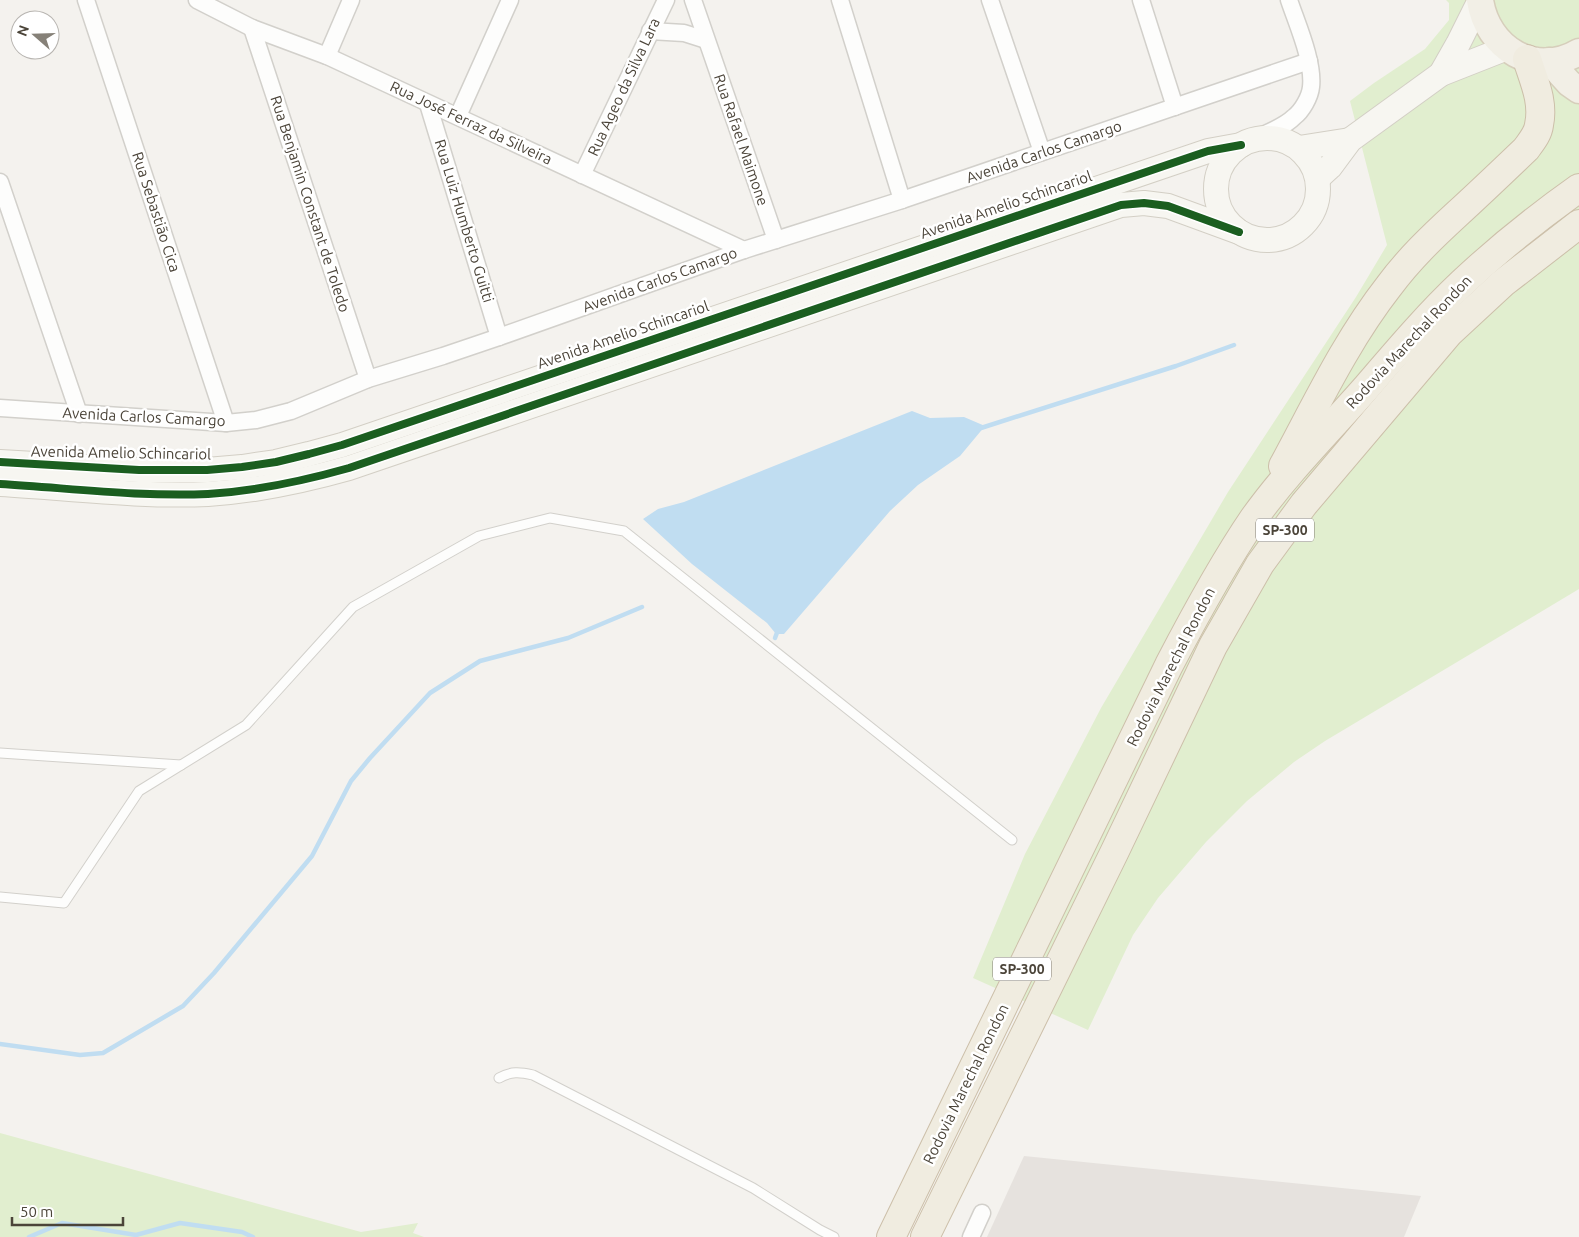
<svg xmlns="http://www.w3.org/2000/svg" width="1579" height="1237" viewBox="0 0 1579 1237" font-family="Ubuntu,sans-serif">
  <rect width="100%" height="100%" fill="#f4f2ee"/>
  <!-- industrial -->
  <polygon fill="#e6e2de" points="1024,1156 1421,1196 1404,1237 987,1237"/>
  <!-- green -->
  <g fill="#e1eecf">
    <polygon points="1446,0 1579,0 1579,589 1325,741 1294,762 1247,801 1206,842 1158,898 1133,935 1088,1030 973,978 1025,854 1101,708 1228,492 1356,297 1387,245 1350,101 1374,83 1425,49 1449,20 1449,3"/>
    <polygon points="0,1133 361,1232 418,1223 413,1233 424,1237 0,1237"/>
  </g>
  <!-- water -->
  <polygon fill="#c0ddf1" points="912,411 930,418 964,417 985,426 960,456 918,485 890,511 784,634 776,634 767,623 692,564 643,519 658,509 684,502"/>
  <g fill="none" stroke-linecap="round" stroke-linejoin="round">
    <!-- stream -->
    <g stroke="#c0ddf1" stroke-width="4.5">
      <polyline points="981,428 1176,366 1234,345"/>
      <polyline points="775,638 778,630"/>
      <polyline points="0,1044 80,1055 103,1053 183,1006 214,973 312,856 351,781 370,758 430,693 480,661 568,638 642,607"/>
      <polyline points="29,1237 62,1223 136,1235 180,1223 242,1232 253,1237"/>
    </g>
    <defs>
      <g id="service">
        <polyline points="0,753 181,765"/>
        <polyline points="0,897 64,903 139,791 246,725 353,607 479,536 550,518 624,531 1012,840"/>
        <path d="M499,1078C511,1071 520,1072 533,1075L753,1188L820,1230L834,1237"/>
      </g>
      <g id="minor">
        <polyline points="86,0 226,423"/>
        <polyline points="197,0 252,28 327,56 744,250"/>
        <polyline points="693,0 776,240"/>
        <polyline points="840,0 902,200"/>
        <polyline points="990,0 1042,152"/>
        <polyline points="1141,0 1175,107"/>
        <polyline points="252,28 368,379"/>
        <polyline points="650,31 684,33 706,40"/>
        <polyline points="327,56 351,0"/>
        <polyline points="428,104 499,337"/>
        <polyline points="458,116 510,0"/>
        <path d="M1256,138C1269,132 1284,127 1294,117C1302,111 1310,97 1311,87C1314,62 1297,24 1289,0"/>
        <polyline points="582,175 666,0"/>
        <polyline points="0,182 79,414"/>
        <polyline points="0,408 226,423 256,420 291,411 368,379 443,356 499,337 744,250 902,200 1309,61"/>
        <polyline points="971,1237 982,1213"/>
      </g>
      <g id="secondary">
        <polyline points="1441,74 1458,44 1480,0"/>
        <circle cx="1267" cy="189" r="51"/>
        <polyline points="1299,148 1350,140"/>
        <polyline points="1318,178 1330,167 1350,140 1441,74 1507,48"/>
        <polyline points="0,462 139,470 207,470 242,467 276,462 309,454 342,445 1208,151 1241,145"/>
        <path d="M0,484C69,488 139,497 208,494C256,491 303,481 349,468L1121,205L1144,203L1168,206L1239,232"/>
      </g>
      <g id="primary">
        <path d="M1480,0C1487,48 1535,78 1579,52"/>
        <polyline points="1549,61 1569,83 1579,90"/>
      </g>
      <g id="trunk">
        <path d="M1283,466C1316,405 1346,341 1389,286C1409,259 1432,237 1457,214C1480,193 1503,171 1526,149C1531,142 1538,134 1539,125C1544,102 1534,81 1527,59"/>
        <path d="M891,1237L1169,665C1195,615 1222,565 1254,518C1287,472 1328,431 1365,389C1396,353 1427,316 1462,283C1498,249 1538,217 1579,188"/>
        <polyline points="925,1237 1114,853 1213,646 1260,564 1304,504 1449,333 1503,283 1579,224"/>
      </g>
    </defs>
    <!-- service casing -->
    <use href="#service" stroke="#d2d0cb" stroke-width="11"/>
    <!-- minor casing -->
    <use href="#minor" stroke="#d2d0cb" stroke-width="19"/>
    <!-- secondary casing -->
    <use href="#secondary" stroke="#d3cfc5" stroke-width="26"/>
    <!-- primary casing -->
    <use href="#primary" stroke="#d6cebb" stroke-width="29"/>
    <!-- trunk casing -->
    <use href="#trunk" stroke="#ccbfa9" stroke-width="30"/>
    <!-- service -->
    <use href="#service" stroke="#fdfdfc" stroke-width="9"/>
    <!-- minor -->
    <use href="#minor" stroke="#fdfdfc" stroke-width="16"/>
    <!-- secondary -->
    <use href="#secondary" stroke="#f7f6f1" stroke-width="24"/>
    <!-- primary -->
    <use href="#primary" stroke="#f2efe6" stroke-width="26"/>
    <!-- trunk -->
    <use href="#trunk" stroke="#f0ece0" stroke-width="28"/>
    <defs>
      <g id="cycleway">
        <polyline points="0,462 139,470 207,470 242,467 276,462 309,454 342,445 1208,151 1241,145"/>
        <path d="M0,484C69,488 139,497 208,494C256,491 303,481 349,468L1121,205L1144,203L1168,206L1239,232"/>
      </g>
    </defs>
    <!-- cycleway casing -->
    <use href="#cycleway" stroke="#fff" stroke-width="11"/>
    <!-- cycleway -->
    <use href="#cycleway" stroke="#1b5e20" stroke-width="8"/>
  </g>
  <g text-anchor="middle" stroke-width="5" stroke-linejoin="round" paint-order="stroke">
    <!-- shield labels -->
    <g fill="#fff" stroke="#817c74" stroke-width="1">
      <rect x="1256" y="518.5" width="58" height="23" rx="4"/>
      <rect x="993" y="957.5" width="58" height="23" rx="4"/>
    </g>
    <g font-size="14" font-weight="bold" fill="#4b4439">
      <text x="1285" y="535">SP-300</text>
      <text x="1022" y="974">SP-300</text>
    </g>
    <!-- street labels -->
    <g font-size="15" fill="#4b4439" stroke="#fff">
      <text transform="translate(624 87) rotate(-65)" y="5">Rua Ageo da Silva Lara</text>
      <text transform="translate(471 123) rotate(25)" y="5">Rua José Ferraz da Silveira</text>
      <text transform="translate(741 140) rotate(71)" y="5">Rua Rafael Maimone</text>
      <text transform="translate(1044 152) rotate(-19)" y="5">Avenida Carlos Camargo</text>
      <text transform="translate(310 204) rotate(72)" y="5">Rua Benjamin Constant de Toledo</text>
      <text transform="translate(1006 205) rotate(-19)" y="5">Avenida Amelio Schincariol</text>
      <text transform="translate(156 212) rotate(72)" y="5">Rua Sebastião Cica</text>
      <text transform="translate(464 221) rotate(73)" y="5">Rua Luiz Humberto Guitti</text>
      <text transform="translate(660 280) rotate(-20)" y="5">Avenida Carlos Camargo</text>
      <text transform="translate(623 335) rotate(-19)" y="5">Avenida Amelio Schincariol</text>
      <text transform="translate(1409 342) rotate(-47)" y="5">Rodovia Marechal Rondon</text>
      <text transform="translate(144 417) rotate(3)" y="5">Avenida Carlos Camargo</text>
      <text transform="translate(121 453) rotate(1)" y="5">Avenida Amelio Schincariol</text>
      <text transform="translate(1171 667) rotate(-63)" y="5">Rodovia Marechal Rondon</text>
      <text transform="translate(966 1084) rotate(-64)" y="5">Rodovia Marechal Rondon</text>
    </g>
  </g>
  <!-- north arrow -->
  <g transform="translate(35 35) rotate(290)"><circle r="24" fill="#ffffff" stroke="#b7b4b0"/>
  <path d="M0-4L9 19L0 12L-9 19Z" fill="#868178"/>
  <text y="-8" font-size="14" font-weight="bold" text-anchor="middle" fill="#4b4439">N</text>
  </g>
  <!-- scale -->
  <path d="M12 1217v8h111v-8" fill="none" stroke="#4b4439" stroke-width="2.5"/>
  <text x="20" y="1217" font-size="15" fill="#4b4439" stroke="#ffffff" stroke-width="4" paint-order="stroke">50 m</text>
</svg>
